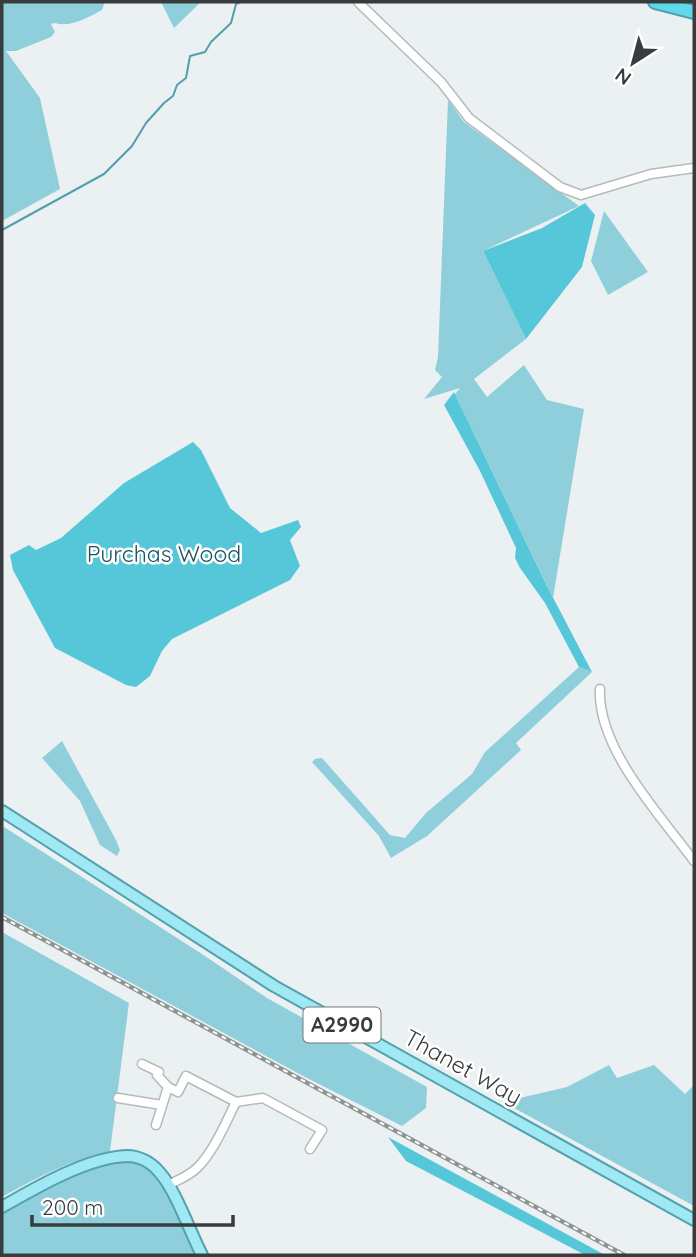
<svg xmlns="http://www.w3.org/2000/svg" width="696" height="1257" viewBox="0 0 696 1257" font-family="Quicksand,sans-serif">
  <rect width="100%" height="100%" fill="#ebf1f2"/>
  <!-- green -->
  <g fill="#8fcfdb">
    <path d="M2,2H105L102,10C89,17 70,28 55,23L51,24L55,32L51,37L16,51H6L40,98L60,189L2,221Z"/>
    <polygon points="161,2 201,2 174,28"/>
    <polygon points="448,100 464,122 579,206 483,251 526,339 474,379 487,397 524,365 547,400 584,409 553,598 455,394 460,388 424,399 442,377 435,370 438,357"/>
    <polygon points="604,211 648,272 608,295 591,261"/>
    <polygon points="579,667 592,672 516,743 521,750 427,836 391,858 379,836 312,762 315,759 322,758 390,835 405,838 426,813 472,774 485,752"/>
    <polygon points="62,741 116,840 120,850 117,856 100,845 80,801 42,758"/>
    <polygon points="4,827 202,954 267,998 427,1087 426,1108 402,1126 305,1077 2,913 2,830"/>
    <path d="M2,932L129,1003L110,1151C72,1159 36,1178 2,1197Z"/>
    <polygon points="609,1065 617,1078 654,1065 685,1094 694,1085 694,1206 503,1102 567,1087"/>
    <path d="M116,1160C126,1160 134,1160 143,1165C167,1178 184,1231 196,1255H2V1212L74,1174Z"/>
  </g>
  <!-- forest -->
  <g fill="#56c7d9">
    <polygon points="585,203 595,215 582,267 526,339 483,251 542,228"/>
    <polygon points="454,392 548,588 592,672 579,667 545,603 520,568 515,558 516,548 480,471 444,405"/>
    <polygon points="193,442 201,450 230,508 261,533 298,520 301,527 290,540 300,566 290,580 172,639 162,651 150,676 136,687 126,685 55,648 13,570 10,555 29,545 36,550 61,538 124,483"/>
    <polygon points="388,1137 605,1255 585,1255 406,1161"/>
  </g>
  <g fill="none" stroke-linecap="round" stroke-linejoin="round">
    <!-- stream -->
    <polyline stroke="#4f9fac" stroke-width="2" points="2,230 104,174 132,146 146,123 164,103 173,96 177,85 186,78 190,56 205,52 211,42 231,23 236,4 241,2"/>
    <defs>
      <g id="minor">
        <polyline points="358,2 441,82 469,118 560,187 581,195 651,174 694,168"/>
        <path d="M600,689C597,748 660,815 694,861"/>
        <polyline points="142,1064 159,1072 157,1075 168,1087"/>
        <polyline points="118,1098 162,1105"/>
        <polyline points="156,1125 168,1087 178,1092 186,1076 236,1102 263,1098 322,1130 310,1149"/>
        <path d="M168,1185C178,1180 189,1176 197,1168C214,1151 225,1124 236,1102"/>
      </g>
      <g id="major">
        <polyline points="2,811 274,986 694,1220"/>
        <path d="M2,1207C35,1188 88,1157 127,1156C140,1156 152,1163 160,1173C175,1189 191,1234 202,1255"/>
      </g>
      <polyline id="highway" points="655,2 694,12"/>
    </defs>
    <!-- minor casing -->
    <use href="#minor" stroke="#b5babb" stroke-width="11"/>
    <!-- major casing -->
    <use href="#major" stroke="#53a2ae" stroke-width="14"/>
    <!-- highway casing -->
    <use href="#highway" stroke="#53a2ae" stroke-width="16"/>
    <!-- minor -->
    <use href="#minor" stroke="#fff" stroke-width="8"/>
    <!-- major -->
    <use href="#major" stroke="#a0e8f4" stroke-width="10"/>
    <!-- highway -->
    <use href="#highway" stroke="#61d9ec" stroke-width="12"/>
    <defs>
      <polyline id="rail" points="2,917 624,1255"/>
    </defs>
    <!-- rail casing -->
    <use href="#rail" stroke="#8e9393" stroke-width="4.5"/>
    <!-- rail -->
    <use href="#rail" stroke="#fff" stroke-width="2" stroke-dasharray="5" stroke-linecap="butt"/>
  </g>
  <g text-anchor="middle" stroke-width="5" stroke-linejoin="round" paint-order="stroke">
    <!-- shield labels -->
    <rect fill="#fff" stroke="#747676" stroke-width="2" x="303.5" y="1007.5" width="77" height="35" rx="5"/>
    <g font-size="21" font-weight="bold" fill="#393c3c">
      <text x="342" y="1032">A2990</text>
    </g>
    <!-- park labels -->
    <g font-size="23" fill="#21525a" stroke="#fff">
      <text x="164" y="562">Purchas Wood</text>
    </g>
    <!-- street labels -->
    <g font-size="23" fill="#393c3c" stroke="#fff">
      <text transform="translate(463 1067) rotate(29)" y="8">Thanet Way</text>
    </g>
  </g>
  <!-- border -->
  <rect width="696" height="1257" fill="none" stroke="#393c3c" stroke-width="7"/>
  <!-- north arrow -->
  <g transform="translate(633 63) rotate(216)" stroke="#ffffff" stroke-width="5" paint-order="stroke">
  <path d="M0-5L12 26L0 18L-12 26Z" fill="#393c3c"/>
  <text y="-10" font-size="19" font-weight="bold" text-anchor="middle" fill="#393c3c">N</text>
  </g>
  <!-- scale -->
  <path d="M32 1215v10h201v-10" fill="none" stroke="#393c3c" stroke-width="3.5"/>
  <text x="42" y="1215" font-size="21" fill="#393c3c" stroke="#ffffff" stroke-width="5" paint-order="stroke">200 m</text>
</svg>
